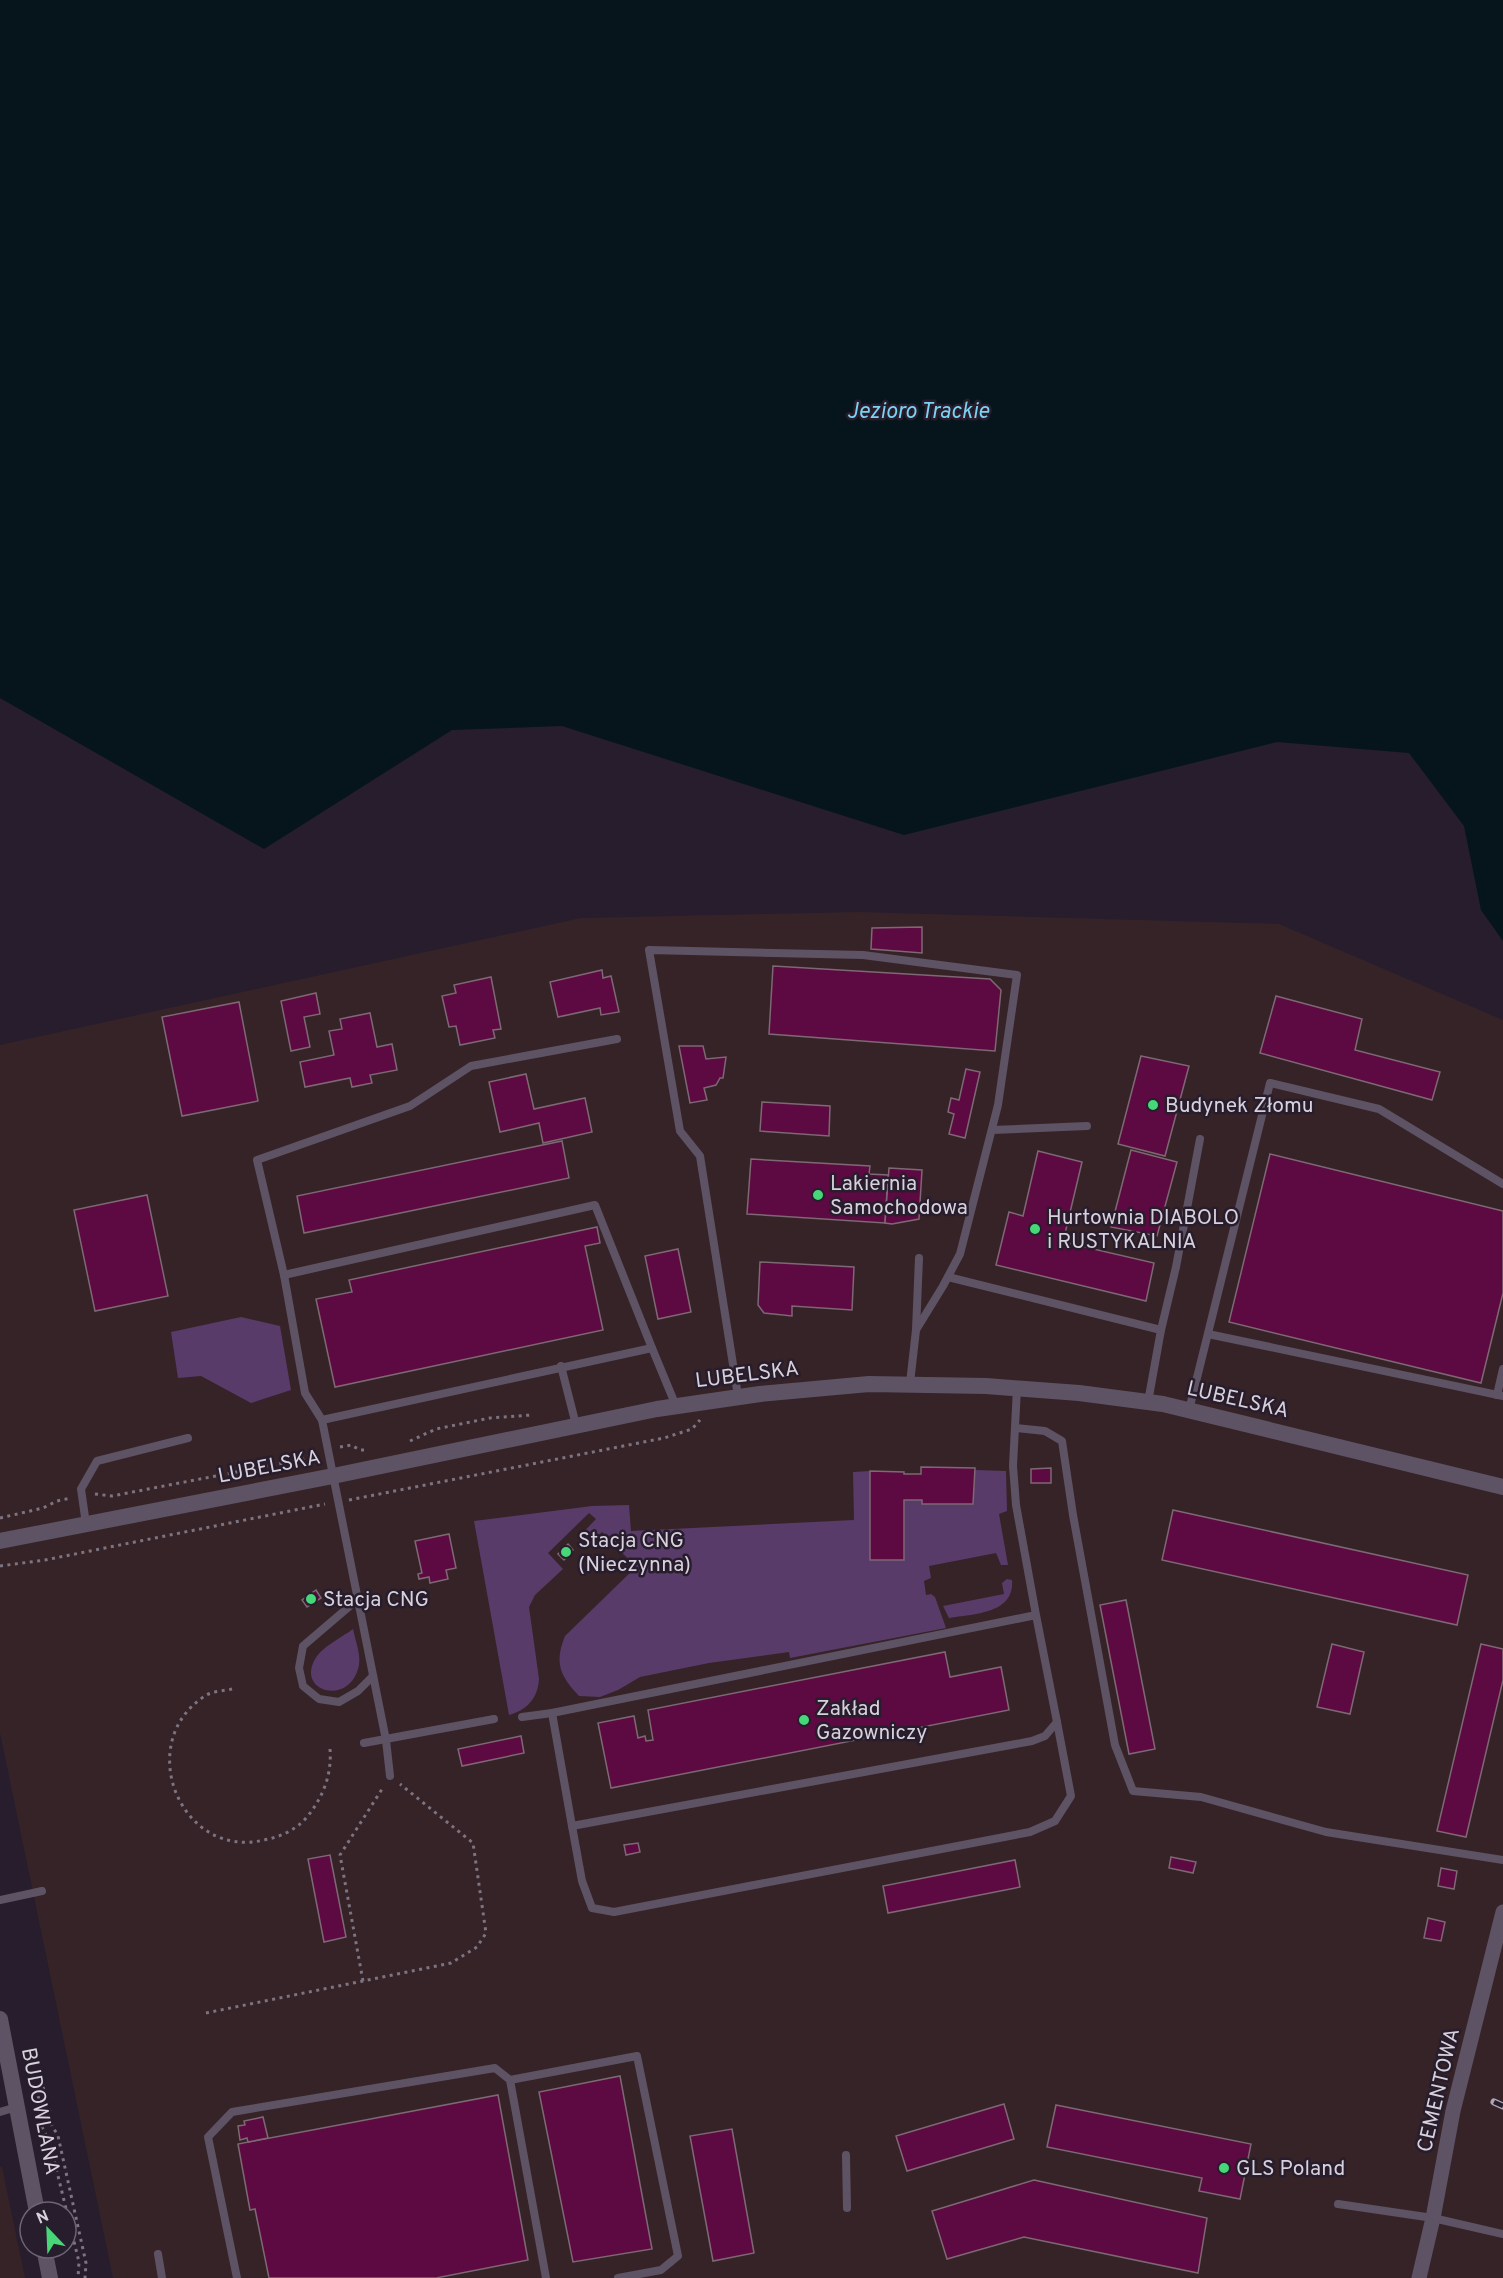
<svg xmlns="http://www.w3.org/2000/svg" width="1503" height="2278" viewBox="0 0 1503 2278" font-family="Overpass,sans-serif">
  <rect width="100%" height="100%" fill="#271d2d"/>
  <!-- industrial -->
  <g fill="#362327">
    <polygon points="860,912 1279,924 1503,1020 1503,2278 113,2278 0,1733 0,1045 581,918"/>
    <polygon points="0,2167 2,2167 25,2278 0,2278"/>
  </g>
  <!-- green -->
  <g fill="#593b69">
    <polygon points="241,1317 280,1326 291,1390 251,1403 201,1376 178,1378 171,1332"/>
    <path d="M975,1470L1006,1471L1007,1511L999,1514L1008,1565H1001L996,1553L929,1566L931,1578L924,1581L926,1595L931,1594L935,1597L946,1628L790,1658L789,1652L709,1663L640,1677L618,1690L600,1697L579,1696C560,1676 554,1663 565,1636L636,1567L602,1532L586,1547L578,1538L596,1519L589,1513L548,1553L563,1569L535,1595L529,1607L539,1679C538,1698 527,1710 509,1715L474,1521L592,1506L629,1505L631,1531L854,1520L853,1472L870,1471V1560H903L904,1500H922L923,1504H973Z"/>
    <path d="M1007,1579L1012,1580C1015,1614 973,1614 949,1618L943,1606L1004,1594L1002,1583Z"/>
    <path d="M353,1629C355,1639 361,1655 359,1665C351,1706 298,1693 314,1661C321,1647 341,1638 353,1629Z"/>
  </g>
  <!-- water -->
  <polygon fill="#05151b" points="0,0 1503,0 1503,941 1481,910 1464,826 1409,753 1277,742 904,835 562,726 452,730 264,849 0,698"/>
  <!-- building -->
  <g fill="#5d0942" stroke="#7d6873" stroke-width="1.5">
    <polygon points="922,927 922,953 871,949 872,928"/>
    <polygon points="773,966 990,979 1001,990 995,1051 769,1034"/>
    <polygon points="602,970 603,978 611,976 619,1012 601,1015 600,1008 558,1017 550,982"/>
    <polygon points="491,977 501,1029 493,1030 495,1038 460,1045 456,1026 449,1027 442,996 456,993 454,985"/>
    <polygon points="316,993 320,1014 304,1017 310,1047 291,1051 281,1001"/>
    <polygon points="1276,996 1362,1019 1355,1050 1440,1072 1432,1100 1260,1053"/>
    <polygon points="239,1002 258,1101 182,1116 162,1017"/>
    <polygon points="370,1013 377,1047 392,1044 397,1070 370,1075 372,1083 352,1087 350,1078 305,1087 300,1062 334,1055 329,1031 342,1029 340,1019"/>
    <polygon points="679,1046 703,1046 706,1059 726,1057 723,1078 720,1078 716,1085 704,1088 707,1100 690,1103"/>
    <polygon points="1141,1056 1189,1066 1165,1156 1118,1144"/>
    <polygon points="966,1069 980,1072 965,1138 949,1134 954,1114 948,1112 951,1098 959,1100"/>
    <polygon points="526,1074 534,1109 585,1098 592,1132 543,1143 539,1123 500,1132 489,1082"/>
    <polygon points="762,1102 830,1106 829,1136 760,1131"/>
    <polygon points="562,1141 569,1178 304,1233 297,1196"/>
    <polygon points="1131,1150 1177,1162 1157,1236 1111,1227"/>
    <polygon points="1038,1151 1082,1162 1063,1242 1154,1263 1146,1301 996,1265 1009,1212 1023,1216"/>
    <polygon points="1270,1154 1503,1211 1503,1293 1481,1383 1229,1322"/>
    <polygon points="751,1159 870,1166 869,1174 888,1175 885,1223 747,1214"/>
    <polygon points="889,1168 922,1170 919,1219 892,1224 885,1223"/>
    <polygon points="147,1195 168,1296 95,1311 74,1210"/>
    <polygon points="597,1227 600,1243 585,1246 603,1330 335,1387 316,1299 352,1292 349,1280"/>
    <polygon points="678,1249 691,1312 658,1319 645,1256"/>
    <polygon points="760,1262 854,1267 852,1310 792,1306 792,1316 764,1313 758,1305"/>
    <polygon points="921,1467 975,1468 973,1504 922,1504 922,1500 904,1500 904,1560 870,1560 870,1471 904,1472 904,1474 921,1474"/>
    <polygon points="1051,1468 1051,1483 1031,1483 1031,1469"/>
    <polygon points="1173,1510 1468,1575 1457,1625 1162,1560"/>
    <polygon points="449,1534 456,1568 446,1570 448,1579 430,1583 429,1577 419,1579 418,1574 422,1573 415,1541"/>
    <polygon points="568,1544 573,1550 564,1560 558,1554"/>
    <polygon points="316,1590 321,1598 307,1607 302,1600"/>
    <polygon points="1126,1600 1155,1749 1129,1754 1100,1605"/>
    <polygon points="1332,1644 1364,1652 1350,1714 1317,1707"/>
    <polygon points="1481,1644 1503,1649 1503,1680 1466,1837 1437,1831"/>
    <polygon points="945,1652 950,1677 1001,1667 1009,1710 611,1788 598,1723 634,1716 638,1738 645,1736 646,1741 653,1740 648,1710"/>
    <polygon points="521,1736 524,1753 462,1766 458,1749"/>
    <polygon points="638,1843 640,1852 626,1855 624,1845"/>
    <polygon points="330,1855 346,1937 324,1942 308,1859"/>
    <polygon points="1171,1857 1196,1862 1193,1873 1169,1868"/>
    <polygon points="1015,1860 1020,1887 888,1913 883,1886"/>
    <polygon points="1441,1868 1457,1871 1454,1889 1438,1886"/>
    <polygon points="1428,1918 1445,1922 1441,1941 1424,1938"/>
    <polygon points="620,2076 652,2249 573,2262 539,2092"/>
    <polygon points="498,2095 528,2260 436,2278 269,2278 255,2209 250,2210 238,2144"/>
    <polygon points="1004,2104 1014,2139 907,2171 896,2136"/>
    <polygon points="1056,2105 1251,2144 1240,2199 1199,2191 1202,2178 1047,2147"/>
    <polygon points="263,2117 268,2138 248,2142 247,2138 240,2140 238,2126 245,2125 244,2121"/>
    <polygon points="732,2129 754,2253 713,2261 690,2136"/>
    <polygon points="1034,2180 1207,2218 1198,2273 1024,2237 947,2259 932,2211"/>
  </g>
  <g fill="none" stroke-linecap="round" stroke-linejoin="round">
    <!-- path -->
    <g stroke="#7c7481" stroke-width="3" stroke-dasharray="3 4.5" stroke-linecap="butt">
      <polyline points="410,1441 436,1429 490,1418 531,1415"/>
      <polyline points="340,1447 351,1445 360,1450 365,1450"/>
      <polyline points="95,1494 112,1496 304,1459 316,1452"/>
      <polyline points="349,1500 664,1438 692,1429 700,1420"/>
      <polyline points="0,1518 43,1508 57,1501 71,1498"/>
      <polyline points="0,1566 45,1560 325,1504"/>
      <path d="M232,1689C224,1691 212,1691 205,1696C133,1742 180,1860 264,1840C280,1837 296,1830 307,1817C323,1797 332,1775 330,1749"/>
      <polyline points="363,1981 340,1855 384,1786"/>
      <polyline points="206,2013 451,1963 477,1947 486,1933 473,1843 400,1784"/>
      <polyline points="43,2087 51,2115 41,2125 50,2143 79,2262 78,2278"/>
      <polyline points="36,2089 41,2106 58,2136 86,2263 85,2278"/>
    </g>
    <!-- service -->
    <g stroke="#5e5364" stroke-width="8">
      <polyline points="992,1130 1087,1126"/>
      <polyline points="284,1275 595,1205 652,1348"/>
      <polyline points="948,1277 1161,1330 1148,1402"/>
      <polyline points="1161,1330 1176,1267 1200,1139"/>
      <polyline points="1208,1334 1503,1396"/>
      <polyline points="561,1366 576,1425"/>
      <polyline points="910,1383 916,1330 919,1258"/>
      <polyline points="1017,1388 1013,1466 1016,1505 1036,1615 552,1713 572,1826 1032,1741 1045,1736 1057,1722 1036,1615"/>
      <polyline points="1497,1395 1503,1369"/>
      <polyline points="738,1396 700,1156 680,1131 649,950 863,955 1017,975 998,1105 960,1254 943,1286 916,1330"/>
      <polyline points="1189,1410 1270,1083 1379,1109 1503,1184"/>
      <polyline points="322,1420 652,1348 676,1406"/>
      <polyline points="1015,1428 1045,1431 1062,1441 1073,1515 1115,1745 1133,1791 1201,1797 1326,1832 1503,1860"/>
      <polyline points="86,1524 81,1489 97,1461 188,1438"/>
      <polyline points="358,1599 303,1646 299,1668 303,1686 319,1699 339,1702 358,1691 373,1676"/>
      <polyline points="522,1717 552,1713"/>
      <polyline points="364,1743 494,1719"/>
      <polyline points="390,1776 386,1740 322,1420 305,1393 284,1275 257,1160 410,1106 471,1066 617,1039"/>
      <polyline points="572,1826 582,1881 592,1908 614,1912 1030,1832 1055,1821 1071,1796 1057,1722"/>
      <polyline points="0,1900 42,1891"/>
      <polyline points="510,2080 546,2278"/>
      <polyline points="0,2112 17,2107"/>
      <polyline points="846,2155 847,2208"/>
      <polyline points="1338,2204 1433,2218 1503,2234"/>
      <polyline points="158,2254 162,2278"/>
      <polyline points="237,2278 208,2137 232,2112 495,2068 510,2080 637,2056 678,2256 661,2270 618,2278"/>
    </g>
    <!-- minor -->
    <polyline stroke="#5e5364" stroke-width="15" points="1419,2278 1433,2218 1453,2111 1503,1912"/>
    <!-- tertiary -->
    <g stroke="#5e5364" stroke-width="16">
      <polyline points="0,1541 333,1476 657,1409 760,1394 869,1384 986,1386 1079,1393 1163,1404 1503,1487"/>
      <polyline points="0,2019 37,2212"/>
      <polyline points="44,2248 50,2278"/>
    </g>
    <defs>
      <polyline id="rail" points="1494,2102 1503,2106"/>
    </defs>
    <!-- rail casing -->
    <use href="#rail" stroke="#aea7b3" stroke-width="7"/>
    <!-- rail -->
    <use href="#rail" stroke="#271d2d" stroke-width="4.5" stroke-dasharray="14" stroke-linecap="butt"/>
  </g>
  <!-- markers -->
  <g fill="#48d778" stroke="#271d2d" stroke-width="2">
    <circle cx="1153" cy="1105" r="6"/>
    <circle cx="818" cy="1195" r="6"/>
    <circle cx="1035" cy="1229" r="6"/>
    <circle cx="566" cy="1552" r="6"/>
    <circle cx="311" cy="1599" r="6"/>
    <circle cx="804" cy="1720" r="6"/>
    <circle cx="1224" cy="2168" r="6"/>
  </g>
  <g text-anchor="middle" stroke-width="5" stroke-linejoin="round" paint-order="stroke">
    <!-- poi labels -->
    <g font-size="21" fill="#d7d1db" stroke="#271d2d" text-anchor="start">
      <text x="1165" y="1112">Budynek Złomu</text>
      <text x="830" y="1190">Lakiernia<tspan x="830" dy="24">Samochodowa</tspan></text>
      <text x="1047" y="1224">Hurtownia DIABOLO<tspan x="1047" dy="24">i RUSTYKALNIA</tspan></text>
      <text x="578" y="1547">Stacja CNG<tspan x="578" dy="24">(Nieczynna)</tspan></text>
      <text x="323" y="1606">Stacja CNG</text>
      <text x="816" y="1715">Zakład<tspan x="816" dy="24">Gazowniczy</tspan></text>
      <text x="1236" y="2175">GLS Poland</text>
    </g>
    <!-- street labels -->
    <g font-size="21" fill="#d7d1db" stroke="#271d2d">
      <text transform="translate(747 1374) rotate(-7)" y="7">LUBELSKA</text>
      <text transform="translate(1238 1399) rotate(13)" y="7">LUBELSKA</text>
      <text transform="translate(269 1466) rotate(-11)" y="7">LUBELSKA</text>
      <text transform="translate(1438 2090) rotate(-77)" y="7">CEMENTOWA</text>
      <text transform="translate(41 2111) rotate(79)" y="7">BUDOWLANA</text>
    </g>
    <!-- water labels -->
    <g font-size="22" font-style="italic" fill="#7bd3f2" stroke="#271d2d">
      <text x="918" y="418">Jezioro Trackie</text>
    </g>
  </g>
  <!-- north arrow -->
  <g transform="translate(48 2230) rotate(337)"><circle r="28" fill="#271d2d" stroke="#6d6573" stroke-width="1.5"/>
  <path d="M0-4.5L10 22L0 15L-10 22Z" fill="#48d778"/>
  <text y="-9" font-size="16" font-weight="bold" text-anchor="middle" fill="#d7d1db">N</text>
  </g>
</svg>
